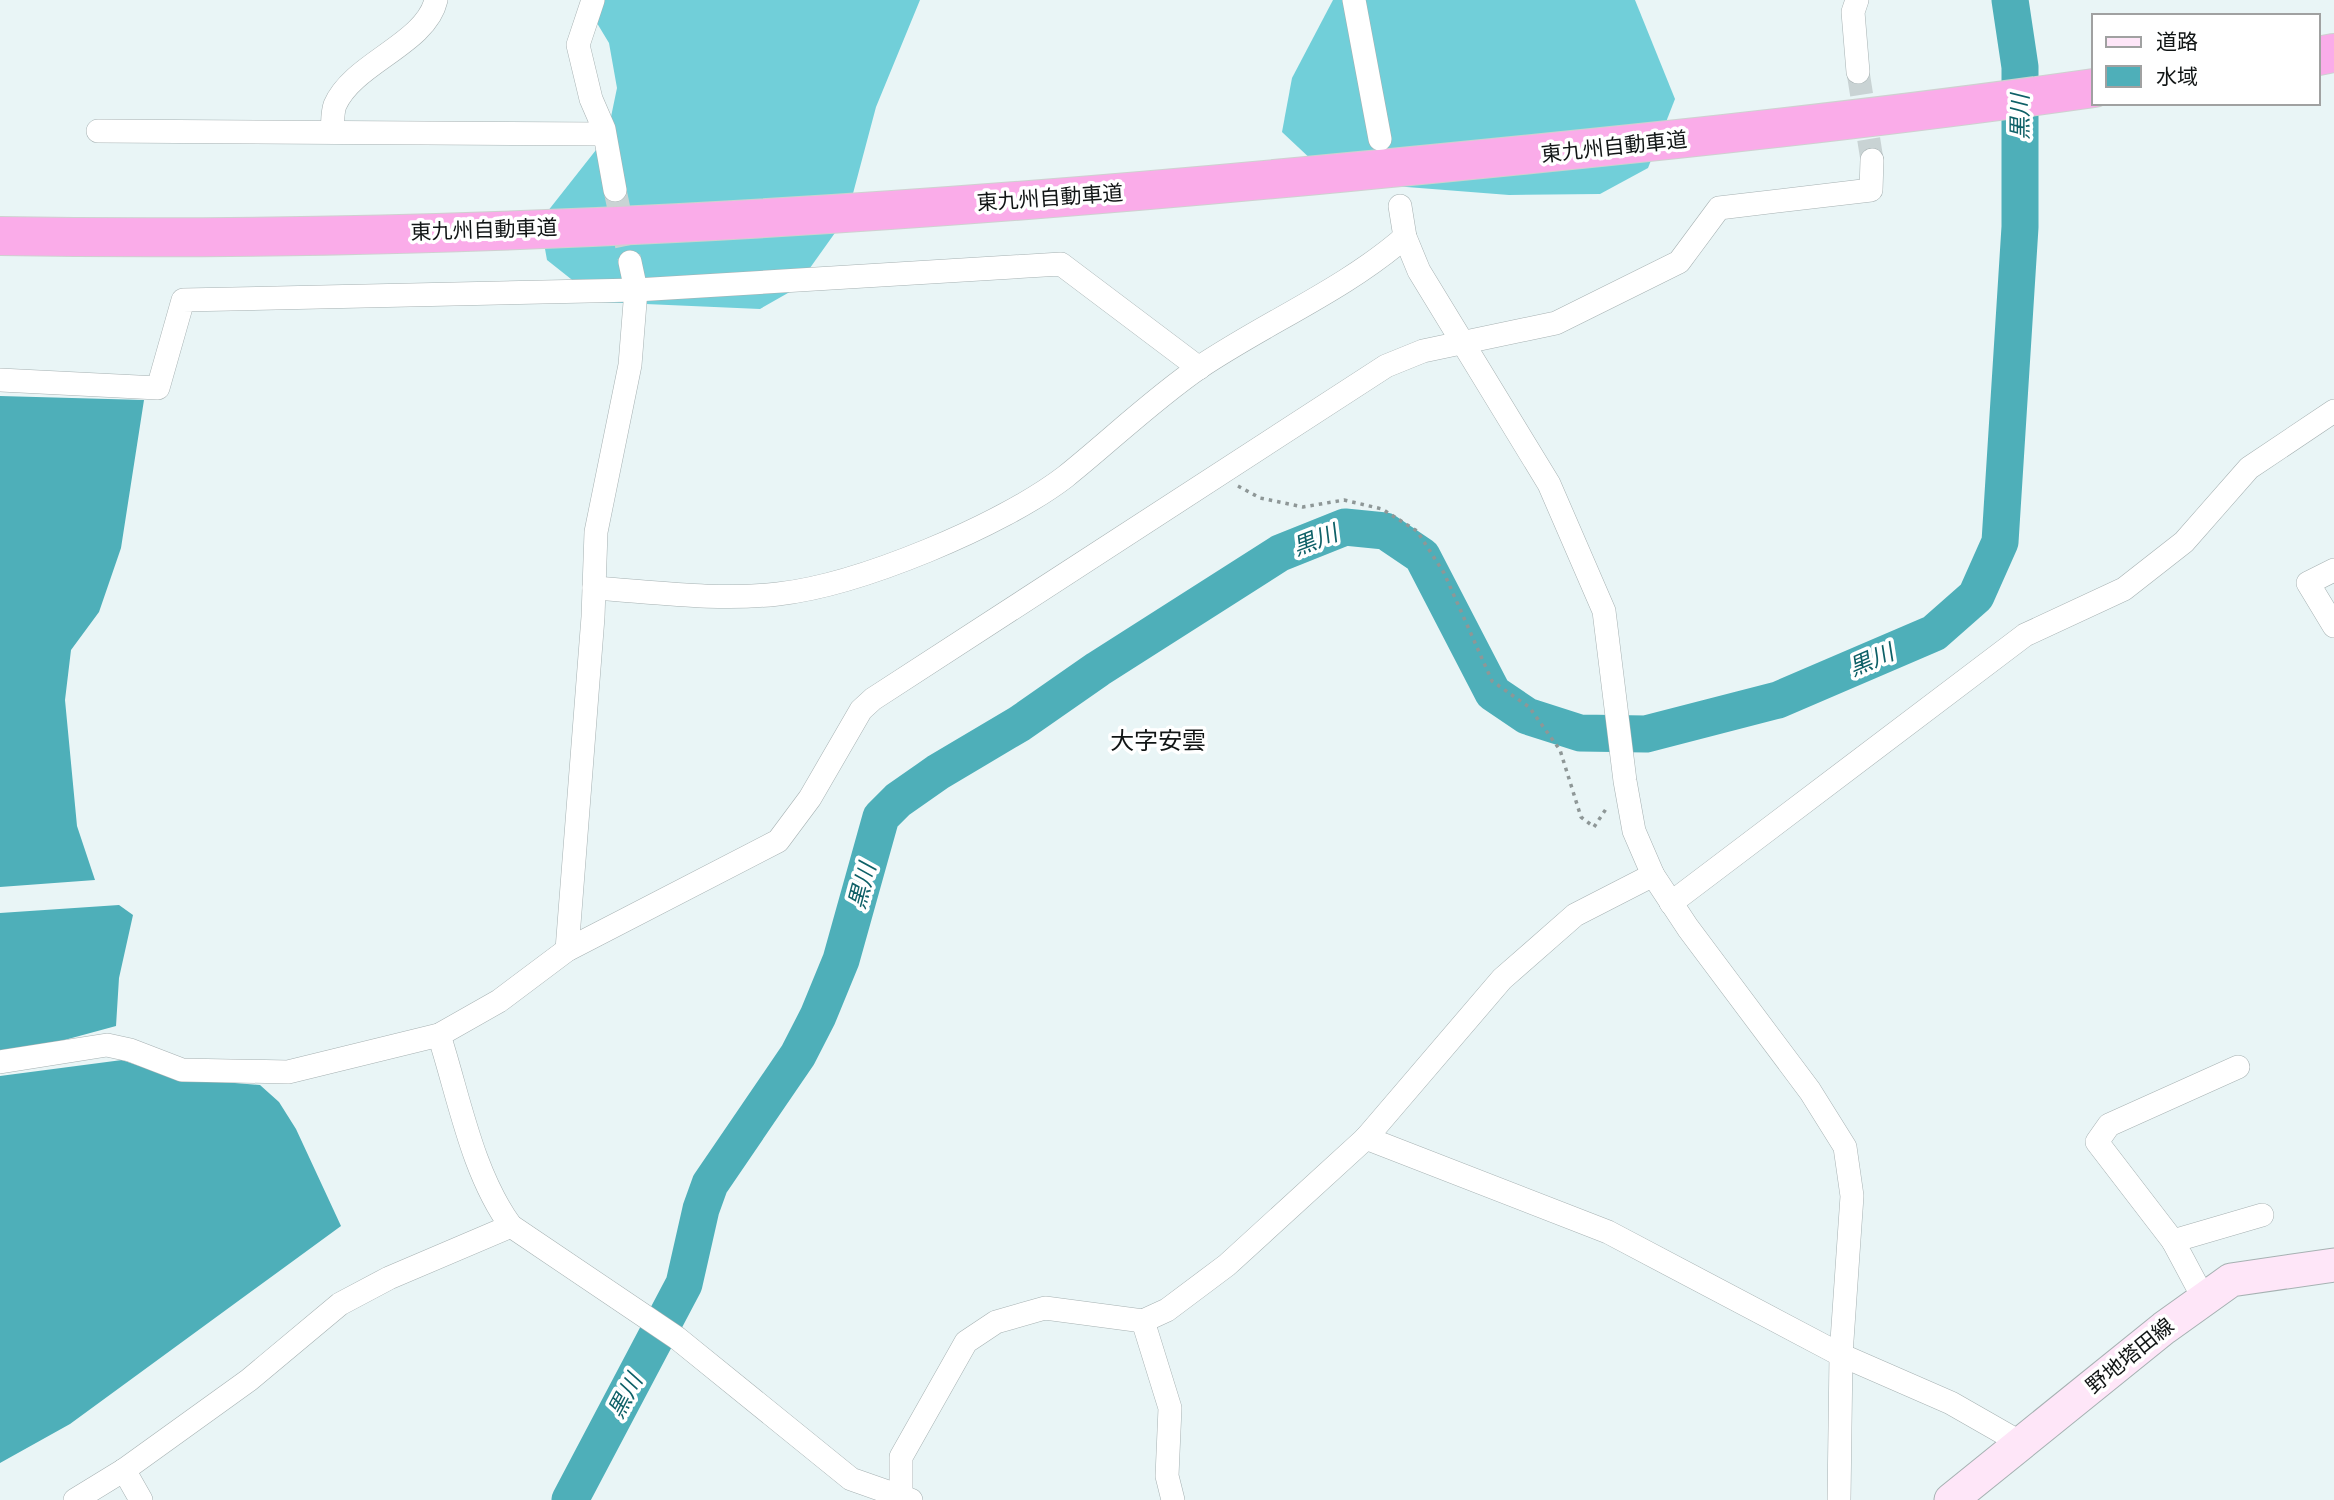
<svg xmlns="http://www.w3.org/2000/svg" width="2334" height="1500" viewBox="0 0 2334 1500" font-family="'Sofia Sans Condensed','Noto Sans JP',sans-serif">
  <rect width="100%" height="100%" fill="#e9f5f6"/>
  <!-- forest -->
  <g fill="#71cfd9">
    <polygon points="583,0 920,0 876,107 847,216 795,289 760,309 600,302 547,260 540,221 607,136 617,88 609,43"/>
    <polygon points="1333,0 1635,0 1675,99 1648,168 1600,194 1509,195 1381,185 1315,163 1282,132 1292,78"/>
  </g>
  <!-- water -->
  <g fill="#4eafb9">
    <polygon points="0,396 144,400 121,548 99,612 71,650 65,700 77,826 95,880 0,887"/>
    <polygon points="119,905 133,915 119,978 116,1026 46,1045 0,1051 0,913"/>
    <polygon points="122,1060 175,1078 260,1085 279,1102 296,1129 341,1226 70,1424 0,1463 0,1076"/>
  </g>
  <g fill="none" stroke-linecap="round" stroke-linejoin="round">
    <!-- river -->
    <polyline stroke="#4eafb9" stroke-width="37" points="570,1500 684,1284 701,1209 710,1184 798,1055 818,1016 841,960 881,817 898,800 938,772 1019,724 1098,669 1280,553 1345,527 1385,531 1422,556 1493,693 1527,716 1580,733 1646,734 1778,700 1934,633 1976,596 2000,542 2020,227 2020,67 2010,0"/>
    <!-- minor-tunnel -->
    <g stroke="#c9d3d4" stroke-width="23" stroke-dasharray="23 11" stroke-linecap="butt">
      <polyline points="1858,72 1872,160"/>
      <polyline points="615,190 630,262"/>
    </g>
    <defs>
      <g id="minor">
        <polyline points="593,0 578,45 591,99 604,129 615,190"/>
        <polyline points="1354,0 1380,139"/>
        <polyline points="1857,0 1853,12 1858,72"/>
        <polyline points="98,131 604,134"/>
        <path d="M332,132C333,124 332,113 335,105C353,63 426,44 436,0"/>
        <polyline points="1400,206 1405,237 1419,271 1549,484 1604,611 1625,781 1634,831 1653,875 1688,928 1810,1091 1845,1147 1852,1196 1841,1355 1839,1500"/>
        <polyline points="0,380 158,388 183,300 636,290 1061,264 1199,368"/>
        <polyline points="2334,570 2308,583 2334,626"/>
        <path d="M594,588C654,592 718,601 778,594C859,585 1001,526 1065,477C1110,441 1152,400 1200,367C1267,322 1344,290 1405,237"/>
        <polyline points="1671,903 2025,635 2124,589 2184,542 2249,468 2334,411"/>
        <polyline points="567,950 593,617 596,532 630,365 636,290 630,262"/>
        <path d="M439,1035C459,1097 472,1173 511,1226L677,1338L851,1479L911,1500"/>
        <polyline points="0,1062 107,1045 130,1050 182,1070 288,1072 439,1035 499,1001 567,950 778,841 810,798 861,710 873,699 1386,366 1423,351 1556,323 1679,262 1719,208 1871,190 1872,160"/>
        <polyline points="1366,1138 1608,1232 1841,1355 1951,1403 2021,1443"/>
        <polyline points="2173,1241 2097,1142 2109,1125 2238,1067"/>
        <polyline points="2204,1299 2173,1241 2262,1215"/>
        <polyline points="1143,1321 1170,1408 1167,1476 1173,1500"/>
        <polyline points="124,1470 141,1500"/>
        <polyline points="901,1494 901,1457 966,1342 996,1322 1045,1308 1143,1321 1167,1310 1227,1265 1366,1138 1502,979 1575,915 1653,875"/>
        <polyline points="75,1500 124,1470 249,1380 340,1304 389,1278 511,1226"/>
      </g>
      <polyline id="secondary" points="1951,1500 2164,1328 2231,1280 2334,1265"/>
      <g id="motorway">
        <polyline points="2318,56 2334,53"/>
        <path d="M0,236C450,244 901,215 1349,172C1598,148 1847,123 2094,88"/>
      </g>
    </defs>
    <!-- minor casing -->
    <use href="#minor" stroke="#a6b1b2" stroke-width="24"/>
    <!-- secondary casing -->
    <use href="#secondary" stroke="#a6b1b2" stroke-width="35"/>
    <!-- motorway casing -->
    <use href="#motorway" stroke="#cfd0d0" stroke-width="40"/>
    <!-- path -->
    <polyline stroke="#8e9797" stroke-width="3.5" stroke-dasharray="3.5 5" stroke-linecap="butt" points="1238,486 1260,498 1303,507 1344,500 1382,509 1417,531 1444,573 1492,681 1529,707 1560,750 1581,817 1594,827 1608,806"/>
    <!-- minor -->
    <use href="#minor" stroke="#fff" stroke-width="23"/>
    <!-- secondary -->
    <use href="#secondary" stroke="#fee6f8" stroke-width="33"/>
    <!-- motorway -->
    <use href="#motorway" stroke="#faace9" stroke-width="38"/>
  </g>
  <g text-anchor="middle" stroke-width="7" stroke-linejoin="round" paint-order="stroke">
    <!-- street labels -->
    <g font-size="21" fill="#111515" stroke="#fff">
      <text transform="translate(1614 147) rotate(-6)" y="7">東九州自動車道</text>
      <text transform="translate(1050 198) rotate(-4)" y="7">東九州自動車道</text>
      <text transform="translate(484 230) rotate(-2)" y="7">東九州自動車道</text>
      <text transform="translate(2130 1356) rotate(-39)" y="7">野地塔田線</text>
    </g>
    <!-- water labels -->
    <g font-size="23" font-style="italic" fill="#0e6067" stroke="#fff">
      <text transform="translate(2020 117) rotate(-90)" y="8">黒川</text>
      <text transform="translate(1315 540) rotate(-21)" y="8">黒川</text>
      <text transform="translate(1871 660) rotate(-23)" y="8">黒川</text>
      <text transform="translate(862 886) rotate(-75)" y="8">黒川</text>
      <text transform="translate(625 1396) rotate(-62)" y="8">黒川</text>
    </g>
    <!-- quarter labels -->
    <g font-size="24" fill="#111515" stroke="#fff">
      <text x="1158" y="749">大字安雲</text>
    </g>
  </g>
  <!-- legend -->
  <rect x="2092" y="14" width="228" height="91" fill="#ffffff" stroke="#a0a1a1" stroke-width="2"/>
  <rect x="2106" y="37" width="35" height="10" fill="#fee6f8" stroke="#a0a1a1" stroke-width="2"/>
  <text x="2156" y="49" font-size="21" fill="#111515">道路</text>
  <rect x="2106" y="66" width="35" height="21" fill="#4eafb9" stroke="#a0a1a1" stroke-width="2"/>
  <text x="2156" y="84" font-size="21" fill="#111515">水域</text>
</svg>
